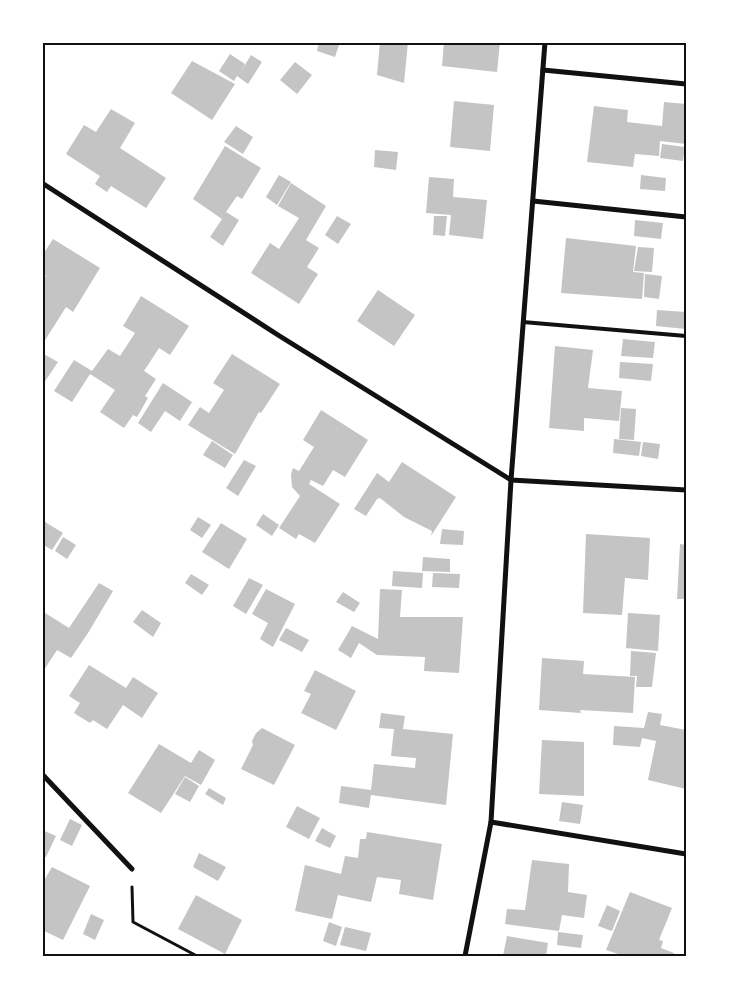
<svg xmlns="http://www.w3.org/2000/svg" width="729" height="999" viewBox="0 0 729 999" font-family="'PT Sans',sans-serif">
  <rect width="100%" height="100%" fill="#fff"/>
  <!-- building -->
  <g fill="#c4c4c4">
    <polygon points="319,42 340,42 335,57 317,51"/>
    <polygon points="380,42 408,42 404,83 377,75"/>
    <polygon points="444,42 500,42 497,72 442,66"/>
    <polygon points="230,54 245,64 240,73 251,55 262,62 248,84 237,76 234,81 219,71"/>
    <polygon points="192,61 235,84 212,120 171,93"/>
    <polygon points="295,62 312,75 297,94 280,80"/>
    <polygon points="454,101 494,105 490,151 450,147"/>
    <polygon points="664,102 686,104 686,144 660,141 659,156 635,154 633,167 587,162 594,106 628,110 627,122 662,126"/>
    <polygon points="111,109 135,123 120,148 166,178 146,208 111,186 107,192 95,184 100,176 66,154 84,125 96,132"/>
    <polygon points="236,126 253,137 243,154 224,142"/>
    <polygon points="662,144 685,147 683,161 660,158"/>
    <polygon points="225,146 261,168 242,199 237,196 226,212 239,220 223,246 210,237 222,219 193,199"/>
    <polygon points="375,150 398,152 396,170 374,167"/>
    <polygon points="279,175 291,182 277,205 266,197"/>
    <polygon points="641,175 666,178 665,191 640,189"/>
    <polygon points="429,177 454,179 453,197 487,200 483,239 449,235 451,215 426,213"/>
    <polygon points="291,183 326,206 306,240 319,248 307,267 318,274 299,304 251,273 270,243 279,249 299,218 278,206"/>
    <polygon points="337,216 351,224 338,244 325,235"/>
    <polygon points="434,216 447,216 445,236 433,235"/>
    <polygon points="635,220 663,223 661,239 634,236"/>
    <polygon points="566,238 636,246 633,272 644,273 642,299 561,293"/>
    <polygon points="53,239 100,268 73,312 66,307 42,345 42,281 46,276 42,273 42,256"/>
    <polygon points="638,247 654,248 652,272 634,271"/>
    <polygon points="645,274 662,276 659,299 644,297"/>
    <polygon points="378,290 415,315 394,346 357,321"/>
    <polygon points="141,296 189,326 170,355 159,348 144,371 156,379 145,396 148,398 137,417 133,415 124,428 100,412 115,390 90,374 72,402 54,391 74,360 92,371 108,349 120,356 135,333 123,326"/>
    <polygon points="657,310 686,312 686,329 656,326"/>
    <polygon points="623,339 655,342 653,358 621,356"/>
    <polygon points="555,346 593,350 588,388 622,391 619,421 584,418 584,431 549,428"/>
    <polygon points="42,353 58,362 42,386"/>
    <polygon points="232,354 280,384 261,413 259,412 235,454 188,425 200,407 209,413 224,390 213,383"/>
    <polygon points="620,362 653,364 651,381 619,378"/>
    <polygon points="163,383 192,402 180,421 165,411 151,432 138,423"/>
    <polygon points="621,408 636,409 634,440 619,439"/>
    <polygon points="321,410 368,440 345,477 333,470 323,486 311,480 309,484 340,504 315,543 299,534 296,539 279,528 300,496 292,487 291,474 293,468 299,471 314,447 303,440"/>
    <polygon points="614,439 641,442 639,456 613,453"/>
    <polygon points="212,441 233,455 225,468 203,455"/>
    <polygon points="643,442 660,444 658,459 641,456"/>
    <polygon points="244,460 256,466 238,496 226,488"/>
    <polygon points="402,462 456,497 431,536 432,531 404,517 380,498 377,499 366,516 354,509 377,473 389,482"/>
    <polygon points="263,514 279,525 272,536 256,525"/>
    <polygon points="198,517 211,525 202,538 190,530"/>
    <polygon points="42,520 63,533 52,550 42,544"/>
    <polygon points="221,523 247,539 229,569 202,552"/>
    <polygon points="442,529 464,531 463,545 440,544"/>
    <polygon points="586,534 650,538 648,580 625,578 622,615 583,613"/>
    <polygon points="63,537 76,545 67,559 55,551"/>
    <polygon points="680,544 686,545 686,599 677,599"/>
    <polygon points="423,557 450,559 450,572 422,571"/>
    <polygon points="393,571 423,573 422,588 392,586"/>
    <polygon points="433,573 460,574 459,588 432,587"/>
    <polygon points="191,574 209,585 202,595 185,583"/>
    <polygon points="249,578 263,585 246,614 233,606"/>
    <polygon points="99,583 113,591 88,633 71,658 57,650 42,673 42,611 69,628"/>
    <polygon points="266,589 295,604 273,647 260,639 268,623 252,614"/>
    <polygon points="380,589 402,590 400,617 463,617 459,673 424,671 425,657 377,655 359,643 351,658 338,650 352,626 378,639"/>
    <polygon points="343,592 360,603 354,612 336,602"/>
    <polygon points="142,610 161,623 153,637 133,622"/>
    <polygon points="628,613 660,615 658,651 626,648"/>
    <polygon points="286,628 309,640 302,652 279,640"/>
    <polygon points="631,651 656,653 652,687 636,687 637,676 630,676"/>
    <polygon points="542,658 584,661 583,674 635,677 633,713 580,710 581,713 539,710"/>
    <polygon points="89,665 126,688 133,677 158,693 142,718 123,705 107,729 93,720 90,723 74,713 80,703 69,696"/>
    <polygon points="315,670 356,691 336,730 301,713 311,694 304,691"/>
    <polygon points="648,712 662,714 660,725 686,730 686,789 648,780 656,741 642,738 640,747 613,745 614,726 644,728"/>
    <polygon points="381,713 405,716 403,729 453,734 446,805 371,795 369,808 339,803 341,786 371,790 374,764 415,768 416,758 391,756 394,729 379,728"/>
    <polygon points="262,728 295,745 274,785 241,769 253,745 252,741 256,733"/>
    <polygon points="542,740 584,742 584,796 539,794"/>
    <polygon points="159,744 191,763 199,750 215,760 201,785 185,776 161,813 128,793"/>
    <polygon points="185,777 199,786 190,802 175,794"/>
    <polygon points="209,788 226,798 223,805 205,794"/>
    <polygon points="562,802 583,805 580,824 559,821"/>
    <polygon points="297,806 320,818 309,839 286,827"/>
    <polygon points="70,819 82,825 72,846 60,840"/>
    <polygon points="322,828 336,836 330,848 315,841"/>
    <polygon points="42,830 56,836 46,857 42,856"/>
    <polygon points="367,832 442,844 433,900 399,894 401,880 377,877 371,902 338,895 332,919 295,911 305,865 341,874 345,856 358,858 360,839 366,839"/>
    <polygon points="199,853 226,867 218,881 193,867"/>
    <polygon points="532,860 569,864 568,892 587,895 584,918 562,915 559,931 505,924 507,909 525,910"/>
    <polygon points="52,867 90,886 63,940 42,930 42,884"/>
    <polygon points="630,892 672,908 659,940 663,941 661,948 674,953 673,956 624,956 606,950"/>
    <polygon points="196,895 242,920 225,954 178,929"/>
    <polygon points="607,905 620,911 612,931 598,926"/>
    <polygon points="91,914 104,920 95,940 83,934"/>
    <polygon points="329,922 342,927 336,946 323,941"/>
    <polygon points="345,927 371,933 366,951 340,945"/>
    <polygon points="558,932 583,935 581,948 557,945"/>
    <polygon points="507,936 548,943 546,956 503,956"/>
  </g>
  <g fill="none" stroke-linecap="round" stroke-linejoin="round">
    <!-- path -->
    <polyline stroke="#111" stroke-width="3" points="132,887 133,922 197,956"/>
    <!-- service -->
    <polyline stroke="#111" stroke-width="4" points="523,322 686,336"/>
    <!-- minor -->
    <g stroke="#111" stroke-width="5">
      <polyline points="543,70 686,84"/>
      <polyline points="42,183 278,335 511,480 686,490"/>
      <polyline points="533,201 686,217"/>
      <polyline points="42,774 132,869"/>
      <polyline points="491,822 686,854"/>
      <polyline points="465,956 491,822 511,480 545,42"/>
    </g>
  </g>
  <!-- border -->
  <rect width="729" height="999" fill="none" stroke="#ffffff" stroke-width="88"/>
  <rect x="44" y="44" width="641" height="911" fill="none" stroke="#111" stroke-width="2"/>
</svg>
